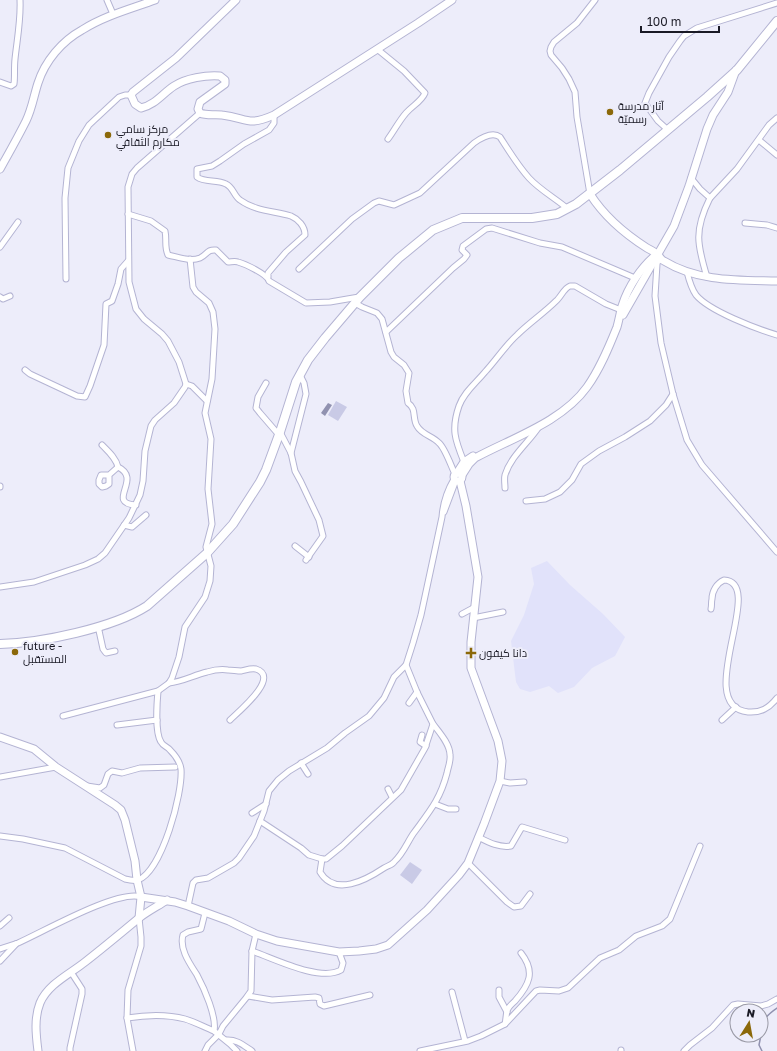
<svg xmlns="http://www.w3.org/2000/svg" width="777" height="1051" viewBox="0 0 777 1051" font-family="'Golos Text',Cairo,sans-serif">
  <rect width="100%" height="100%" fill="#ededfa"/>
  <!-- built -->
  <polygon fill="#e1e2fa" points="547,561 570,585 603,614 625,637 615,656 592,668 574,687 558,693 549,686 530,692 520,689 516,682 511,641 524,615 534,584 531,568"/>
  <!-- green -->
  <g fill="#c9cae6">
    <polygon points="336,401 347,407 338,421 328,415"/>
    <polygon points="410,862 422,870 412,884 400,875"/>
  </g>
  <!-- water -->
  <polygon fill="#9192b0" points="328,403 332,405 325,416 321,413"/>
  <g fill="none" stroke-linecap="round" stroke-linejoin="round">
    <!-- stream -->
    <g stroke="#9192b0" stroke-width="1.5">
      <path d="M761,1030C762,1020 768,1014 777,1008"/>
      <polyline points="761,1035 759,1045 762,1051"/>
    </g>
    <defs>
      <g id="street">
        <polyline points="107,0 113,14"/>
        <path d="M377,49L404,71L425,93C421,102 413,105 406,113C399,121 394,131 388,139"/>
        <path d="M0,82L11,86L14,84C15,77 14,68 15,59C17,40 21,20 20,0"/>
        <polyline points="668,130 658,121 645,103 649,93 669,57 680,41 684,36 697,28 777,3"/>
        <polyline points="759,140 777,155"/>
        <polyline points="691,178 700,189 710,198 737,169 769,125 777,118"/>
        <polyline points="590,194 577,117 575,92 569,79 562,68 551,55 550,51 551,47 554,42 577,23 595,0"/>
        <path d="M128,214L151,221L165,231C167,240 164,246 168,255C178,257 190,262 200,258C207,255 207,249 216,250L228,262C231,262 235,261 238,262C245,264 267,274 269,281L306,303L330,302L359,297"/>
        <polyline points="745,223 767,225 777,228"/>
        <polyline points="0,247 18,222"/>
        <polyline points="659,257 657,264 655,296 661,343 673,394 687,440 702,465 777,552"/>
        <path d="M299,269L352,219L374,203L379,201L394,205L420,193L474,143C481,138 492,131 500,137C509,151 518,166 529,178C540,190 555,198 568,209"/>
        <path d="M687,272C689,280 691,288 696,295C709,311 757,329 777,335"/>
        <path d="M268,277V273L286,252L305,235C305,226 298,219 291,216C274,211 255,211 240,200C234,196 233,187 226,184C217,179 205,183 197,177V169L212,166L220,161L244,144L269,130L274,123V115"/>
        <path d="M707,277C697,244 694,230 710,198"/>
        <polyline points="66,279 65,198 68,168 79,141 89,125 119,97 125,95 131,95"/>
        <polyline points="0,297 3,299 10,296"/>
        <path d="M355,303L362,307L377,313L382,319L391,352L394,357L404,365L409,373L406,391L408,403C417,409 412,418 417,426C422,435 433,436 439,443C445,448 451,466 455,474"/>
        <polyline points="386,332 453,268 464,259 467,255 462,250 463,246 486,229 492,228 540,243 562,247 635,278"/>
        <polyline points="25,370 30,374 77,396 85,397 90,386 104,345 106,304 112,301 118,284 121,269 128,261"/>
        <polyline points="266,383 258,397 256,408 260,413 279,435"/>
        <polyline points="186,384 179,362 168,341 162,334 144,319 136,309 129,282 128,187 132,174 137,168 200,113"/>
        <polyline points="280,432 291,453 295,471 301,482 319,520 323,536 306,560"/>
        <path d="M102,445C108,451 116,458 118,467C143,479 105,503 136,505"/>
        <polyline points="291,453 306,394 304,383 300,375"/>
        <path d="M464,462C455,440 451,429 459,406C464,392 476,383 485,372C496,360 505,346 517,335C529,323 544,313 556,301C561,297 564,288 570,286H575L606,304L621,310"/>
        <polyline points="109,475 109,484 106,486 102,487 99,484 99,480 101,475 109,475 118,467"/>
        <polyline points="0,486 0,487"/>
        <path d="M505,488C505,484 504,479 505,475C511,456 528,443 538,428"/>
        <polyline points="526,501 545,499 560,492 572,480 581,464 599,451 625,437 650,421 666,405 673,394"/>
        <polyline points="444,512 456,480"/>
        <polyline points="124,525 132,527 146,515"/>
        <polyline points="295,546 309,557"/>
        <polyline points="0,587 34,582 85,565 98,559 105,553 129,518 140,495 143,481 145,451 151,426 155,420 174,403 185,387 186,384 192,386 207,401"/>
        <path d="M711,609C712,605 711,603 712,599C712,591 717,583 724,580C768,582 691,706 748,712C761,713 769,708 777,698"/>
        <polyline points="462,614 475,607"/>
        <polyline points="473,618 503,612"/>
        <polyline points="98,626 103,649 106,653 115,651"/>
        <path d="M169,683C182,682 194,675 207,672C214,670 221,669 228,670C232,670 237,671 241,671C246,670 251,668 256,669C281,677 238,712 230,720"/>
        <polyline points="409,703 417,692"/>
        <polyline points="63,716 158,691 169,683 172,678 179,657 185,627 205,597 210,581 211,566 206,547 212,524 208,489 211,439 205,413 212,379 215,329 213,312 209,303 196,292 193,287 190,259"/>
        <polyline points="722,720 736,707"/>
        <polyline points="117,725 157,720"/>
        <polyline points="422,735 420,742 426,746"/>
        <polyline points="301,763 308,774"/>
        <polyline points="0,777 56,767"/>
        <polyline points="500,781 510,783 524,782"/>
        <polyline points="87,786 100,788 104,785 108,774 112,771 122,773 140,768 175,767"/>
        <polyline points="388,789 392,797"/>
        <polyline points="435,804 448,809 456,809"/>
        <polyline points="252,813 266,804"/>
        <polyline points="260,821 301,848 309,855 322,859 326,859 342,846 401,790 425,748 433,724 417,692 406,665"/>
        <path d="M0,836L23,839L65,848L125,879C129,880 134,881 138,880C162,871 183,793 181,769C180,762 175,755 170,750C168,747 163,746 161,742C155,733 157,702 158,691"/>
        <path d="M478,837C488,842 499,848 511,846L522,827L565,840"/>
        <path d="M322,859L320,872C335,897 366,880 384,868C387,866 392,865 394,862C403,854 407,843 413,834C429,812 440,800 447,773C448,767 451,761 450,755C450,744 439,732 433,724"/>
        <polyline points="468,863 507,902 514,907 521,906 530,894"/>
        <path d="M188,906L193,883L196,880L208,878L234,863L239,858L254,836L264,811L269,791L278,780L289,771L327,748L345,733L369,716L384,698L394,677L406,665L413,643L421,615L442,517C443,503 447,491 454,479"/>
        <path d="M205,913L201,929L188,932L183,935C179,949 190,964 197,975C204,988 217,1017 214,1031L230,1044L237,1051"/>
        <polyline points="0,926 9,918"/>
        <path d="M0,949C6,947 12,945 18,943C43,932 118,889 141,897"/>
        <path d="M252,951C275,959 320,982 341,970L343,963L339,952"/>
        <polyline points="0,961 16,944"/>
        <polyline points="499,990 499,997 507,1012"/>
        <polyline points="452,992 465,1041"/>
        <polyline points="248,996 272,1000 315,997 319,998 320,1004 324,1006 370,995"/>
        <path d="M127,1018C145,1015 167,1014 185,1019C195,1022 204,1027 214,1031"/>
        <path d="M505,1024C506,1020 506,1015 507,1011C508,1007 512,1004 515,1001C529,985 536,972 521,953"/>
        <path d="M226,1040C236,1039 243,1045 252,1051"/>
        <polyline points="70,1051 70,1048 82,994 82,989 71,972"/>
        <polyline points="133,1051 127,1018 128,990 141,946 141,937 139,918"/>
        <polyline points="205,1051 208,1045 219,1034 223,1026 246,998 251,991 252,951 256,934"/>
        <polyline points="420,1051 468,1041 481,1036 505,1024 536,991 540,990 559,991 568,988 600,958 619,950 636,936 662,926 670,919 700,846"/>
        <polyline points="621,1051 621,1050"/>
        <polyline points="684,1051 690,1045 712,1028 733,1005 738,1004 761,1006 768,1004 777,999"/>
      </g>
      <g id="secondary">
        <path d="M236,0L176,58L133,92L131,95L135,104L141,108C155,105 163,93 174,86C186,78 206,75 220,76L225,80V84L200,102L198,109L200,113C207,116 215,114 222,115C248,118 247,127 274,115L418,23L452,0"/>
        <path d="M0,169C9,153 18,137 26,121C32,109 34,95 38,83C45,61 62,41 82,30C104,16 130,9 155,0"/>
        <path d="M590,194C604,216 625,234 647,248C651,250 655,252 658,255C660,257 661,260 664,261C698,282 739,280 777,281"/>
        <polyline points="623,315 674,226 689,186 707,129 713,115 728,92 736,70"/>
        <circle cx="458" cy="477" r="4"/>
        <polyline points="457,473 464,462 473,456"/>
        <path d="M462,475L469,464L475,458C512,438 562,422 587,387C600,369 609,347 617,327C619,320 620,313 622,306C628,287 641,267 657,254"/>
        <polyline points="0,737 34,749 56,767 115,805 121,810 125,820 135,861 137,880 141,897 139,918"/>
        <polyline points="141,897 175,902 188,906 229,921 256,934 277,941 339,952 359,951 376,949 388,945 427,910 459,875 468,863 484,824 500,781 502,761 498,741 471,668 471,642 478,577 466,506 460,481"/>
        <path d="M38,1051C36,1035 34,1018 40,1003C48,984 70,974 85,962C103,948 121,933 139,918C148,911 158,906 167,900"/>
      </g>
      <path id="primary" d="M0,644C41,643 113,628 147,606L207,553L233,524L260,482L266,470L280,432L296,382L308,360L325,338L360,297L399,258L433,230L462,218H532L557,214L576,204L620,170L707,97L737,70L777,21"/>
    </defs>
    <!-- street casing -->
    <use href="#street" stroke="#b4b4d3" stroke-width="7"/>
    <!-- secondary casing -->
    <use href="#secondary" stroke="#b4b4d3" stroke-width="9"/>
    <!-- primary casing -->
    <use href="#primary" stroke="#b4b4d3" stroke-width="10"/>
    <!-- street -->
    <use href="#street" stroke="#fff" stroke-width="5"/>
    <!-- secondary -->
    <use href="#secondary" stroke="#fff" stroke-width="7"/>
    <!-- primary -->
    <use href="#primary" stroke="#fff" stroke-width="8"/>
  </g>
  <!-- markers -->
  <g fill="#8b6809" stroke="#ededfa" stroke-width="1.5">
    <circle cx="610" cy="112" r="4"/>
    <circle cx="108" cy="135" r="4"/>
    <circle cx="15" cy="652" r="4"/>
    <path d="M469 647h4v4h4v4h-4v4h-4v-4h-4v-4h4z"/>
  </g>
  <g text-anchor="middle" stroke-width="4" stroke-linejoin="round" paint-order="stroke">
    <!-- poi labels -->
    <g font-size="11" fill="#1a1a25" stroke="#ededfa" text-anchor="start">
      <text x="618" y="110">آثار مدرسة<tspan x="618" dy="13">رسميّة</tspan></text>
      <text x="116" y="133">مركز سامي<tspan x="116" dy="13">مكارم الثقافي</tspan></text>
      <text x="23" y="650">future -<tspan x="23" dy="13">المستقبل</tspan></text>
      <text x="479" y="657">دانا كيفون</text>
    </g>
  </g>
  <!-- north arrow -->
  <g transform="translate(749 1023) rotate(11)"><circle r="19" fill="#ededfa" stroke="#9999a5"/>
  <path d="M0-3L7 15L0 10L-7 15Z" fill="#8b6809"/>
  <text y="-6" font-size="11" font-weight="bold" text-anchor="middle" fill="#1a1a25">N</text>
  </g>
  <!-- scale -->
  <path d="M641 26v6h78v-6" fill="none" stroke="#1a1a25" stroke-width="2"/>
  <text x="647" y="26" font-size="12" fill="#1a1a25" stroke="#ededfa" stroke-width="3" paint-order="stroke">100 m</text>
</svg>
